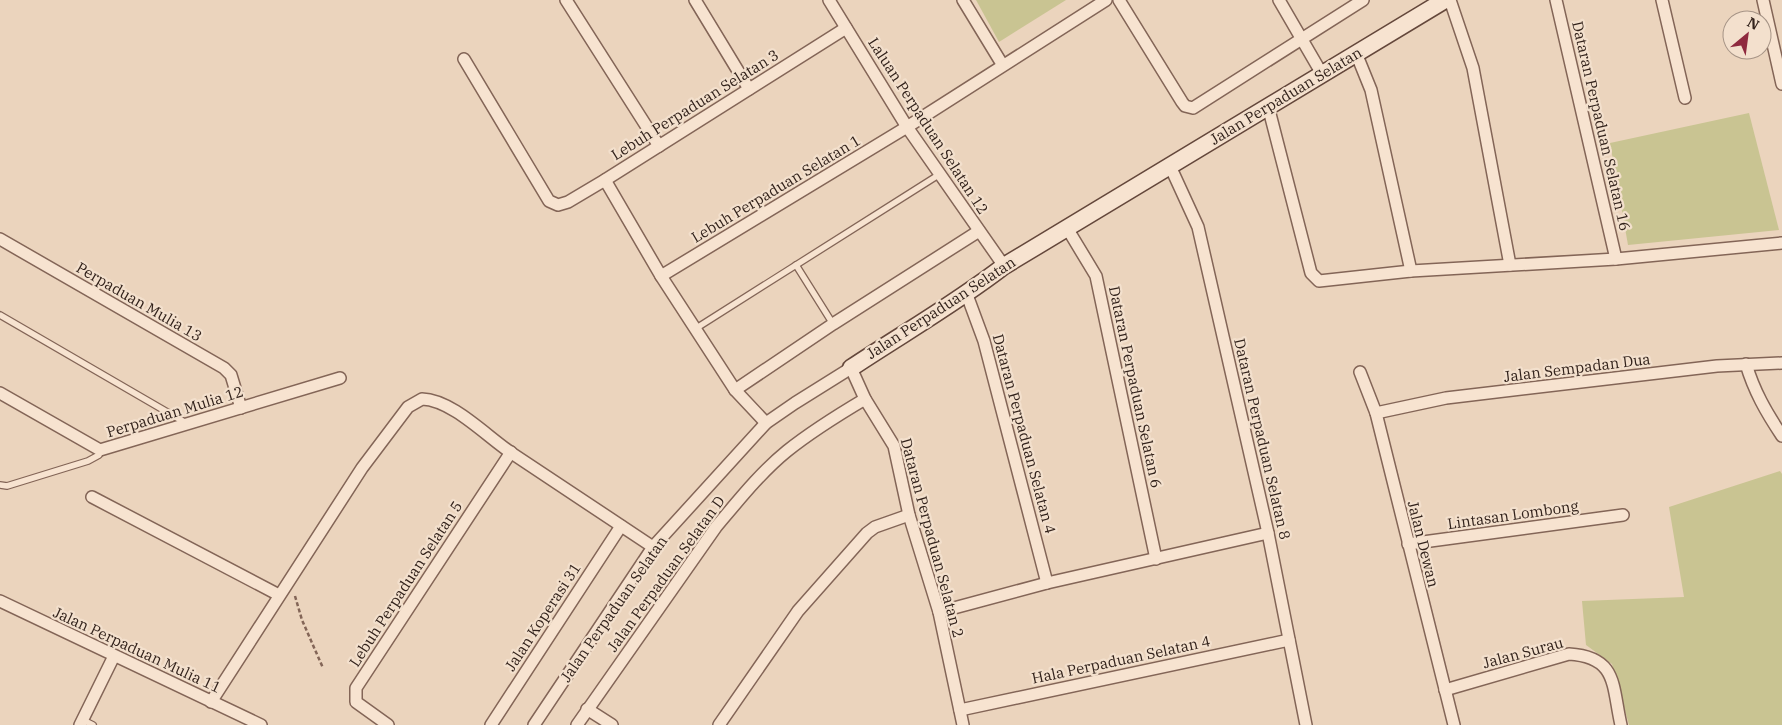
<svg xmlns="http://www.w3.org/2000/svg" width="1782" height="725" viewBox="0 0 1782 725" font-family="'IBM Plex Serif',serif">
  <rect width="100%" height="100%" fill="#ebd4bd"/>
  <!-- green -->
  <g fill="#c9c492">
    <polygon points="976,0 1066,0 999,42"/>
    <polygon points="1749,113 1779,230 1628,245 1610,143"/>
    <polygon points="1780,471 1782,474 1782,725 1629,725 1612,664 1586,645 1582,601 1684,597 1669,507"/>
  </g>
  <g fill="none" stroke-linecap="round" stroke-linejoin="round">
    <defs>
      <g id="lane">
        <polyline points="796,265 833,324"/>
        <polyline points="0,315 186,423"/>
        <polyline points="695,329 940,174"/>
        <polyline points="0,485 7,486 88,461 99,455 100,450"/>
        <polyline points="83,720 93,725"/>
      </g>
      <g id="street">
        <polyline points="566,0 659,146"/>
        <polyline points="695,0 749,89"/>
        <polyline points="829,0 907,127 1004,266"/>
        <polyline points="963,0 1002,64"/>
        <polyline points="1119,0 1182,102 1185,106 1193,108 1363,0"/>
        <polyline points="1279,0 1322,74"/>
        <polyline points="1450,0 1473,68 1510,265"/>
        <polyline points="1556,0 1616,259"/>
        <polyline points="1662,0 1685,98"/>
        <polyline points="1763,0 1782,84"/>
        <polyline points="1356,53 1371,90 1411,271"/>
        <polyline points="464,59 549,201 558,205 568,202 605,180 846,28"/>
        <polyline points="1268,106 1311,273 1319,281 1411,271 1616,259 1782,243"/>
        <polyline points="1170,166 1198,227 1268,533 1306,725"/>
        <polyline points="605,180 661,276 735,390 766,423"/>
        <polyline points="1067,228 1096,276 1156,559"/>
        <polyline points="0,239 224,368 231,375 241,408"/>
        <polyline points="661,276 907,127 1106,0"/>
        <polyline points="967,295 984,341 1047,583"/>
        <path d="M1746,364C1754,391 1766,412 1782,436"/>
        <polyline points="1360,372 1376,413 1454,725"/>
        <polyline points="735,390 833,324 979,231"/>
        <polyline points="0,393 100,450 340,378"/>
        <polyline points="1376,413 1446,398 1717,366 1782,363"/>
        <polyline points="92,497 279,595"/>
        <polyline points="1408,544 1623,515"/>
        <polyline points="0,601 261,725"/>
        <polyline points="939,612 1047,583 1268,533"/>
        <path d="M1445,690L1569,654C1618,657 1612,686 1621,725"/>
        <path d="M211,702L362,468L408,407L422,399C453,400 487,437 513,454C559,485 606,516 653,547"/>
        <polyline points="587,709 612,725"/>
        <polyline points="960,710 1289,640"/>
        <polyline points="80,725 114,656"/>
        <polyline points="388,725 356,702 356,688 511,452"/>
        <polyline points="491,725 621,526"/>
        <polyline points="534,725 653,547 766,423 795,403 851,368 865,399 894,446 909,515 939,612 963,725"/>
        <path d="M577,725L716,527C738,501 761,472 787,451C812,431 838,415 865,399"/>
        <polyline points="719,725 798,611 867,533 875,527 909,515"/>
      </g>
      <path id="secondary" d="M851,368C902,334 955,304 1004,266L1445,0"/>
    </defs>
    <!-- lane casing -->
    <use href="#lane" stroke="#836557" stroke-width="8"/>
    <!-- street casing -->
    <use href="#street" stroke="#836557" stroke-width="14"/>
    <!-- secondary casing -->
    <use href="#secondary" stroke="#64473b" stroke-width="19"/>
    <!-- path -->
    <polyline stroke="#836557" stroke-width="2.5" stroke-dasharray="4 2.5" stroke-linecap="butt" points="295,596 302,620 323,668"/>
    <!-- lane -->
    <use href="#lane" stroke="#f7e3d0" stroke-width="5.5"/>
    <!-- street -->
    <use href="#street" stroke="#f7e3d0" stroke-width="11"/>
    <!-- secondary -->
    <use href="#secondary" stroke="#f7e3d0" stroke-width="16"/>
  </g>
  <g text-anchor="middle" stroke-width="4.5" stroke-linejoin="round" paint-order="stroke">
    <!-- street labels -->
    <g font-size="15" fill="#32221b" stroke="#f3e0cd">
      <text transform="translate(1286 96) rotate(-31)" y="5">Jalan Perpaduan Selatan</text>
      <text transform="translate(695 105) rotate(-32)" y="5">Lebuh Perpaduan Selatan 3</text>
      <text transform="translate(928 126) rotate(57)" y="5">Laluan Perpaduan Selatan 12</text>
      <text transform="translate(1601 126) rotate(77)" y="5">Dataran Perpaduan Selatan 16</text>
      <text transform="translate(776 189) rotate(-31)" y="5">Lebuh Perpaduan Selatan 1</text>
      <text transform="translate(139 302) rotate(30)" y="5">Perpaduan Mulia 13</text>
      <text transform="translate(941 308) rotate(-33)" y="5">Jalan Perpaduan Selatan</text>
      <text transform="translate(1577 368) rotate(-7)" y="5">Jalan Sempadan Dua</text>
      <text transform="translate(1135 387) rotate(78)" y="5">Dataran Perpaduan Selatan 6</text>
      <text transform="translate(175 412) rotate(-17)" y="5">Perpaduan Mulia 12</text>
      <text transform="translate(1024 434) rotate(75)" y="5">Dataran Perpaduan Selatan 4</text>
      <text transform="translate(1262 439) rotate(77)" y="5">Dataran Perpaduan Selatan 8</text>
      <text transform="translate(1513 515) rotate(-8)" y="5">Lintasan Lombong</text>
      <text transform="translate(932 538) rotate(75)" y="5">Dataran Perpaduan Selatan 2</text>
      <text transform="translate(1423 544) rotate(76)" y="5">Jalan Dewan</text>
      <text transform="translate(666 574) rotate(-54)" y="5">Jalan Perpaduan Selatan D</text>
      <text transform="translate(406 584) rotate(-57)" y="5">Lebuh Perpaduan Selatan 5</text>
      <text transform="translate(614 609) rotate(-55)" y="5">Jalan Perpaduan Selatan</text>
      <text transform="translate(543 617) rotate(-57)" y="5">Jalan Koperasi 31</text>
      <text transform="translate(137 650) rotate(25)" y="5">Jalan Perpaduan Mulia 11</text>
      <text transform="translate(1523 653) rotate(-15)" y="5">Jalan Surau</text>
      <text transform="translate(1121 660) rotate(-12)" y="5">Hala Perpaduan Selatan 4</text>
    </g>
  </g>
  <!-- north arrow -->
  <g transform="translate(1747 35) rotate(29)"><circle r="24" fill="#f3e0cd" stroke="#a69486"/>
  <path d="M0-4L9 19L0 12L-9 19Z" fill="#8f2a3f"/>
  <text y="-8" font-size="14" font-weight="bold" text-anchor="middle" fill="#32221b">N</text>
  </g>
</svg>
